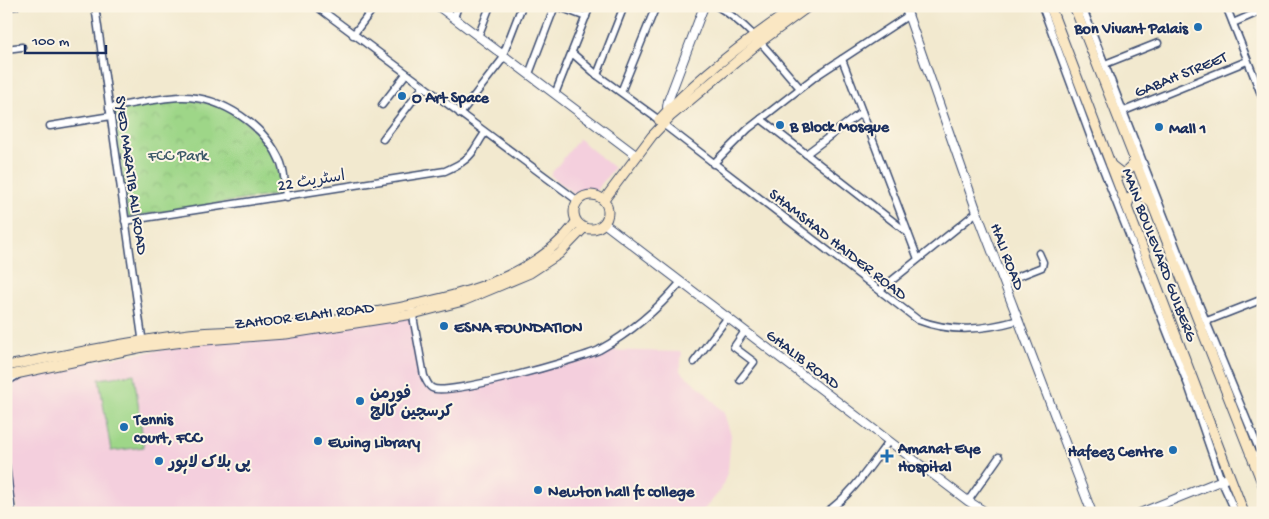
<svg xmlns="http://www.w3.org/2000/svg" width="1269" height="519" viewBox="0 0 1269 519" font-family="'Gochi Hand','Playpen Sans Arabic',sans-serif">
  <defs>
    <pattern id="park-crowns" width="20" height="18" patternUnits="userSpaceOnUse" patternTransform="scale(1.25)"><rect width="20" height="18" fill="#9ed688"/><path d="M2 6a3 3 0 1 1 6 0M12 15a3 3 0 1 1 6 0" fill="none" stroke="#88b878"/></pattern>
  </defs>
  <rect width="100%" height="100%" fill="#fcf5e5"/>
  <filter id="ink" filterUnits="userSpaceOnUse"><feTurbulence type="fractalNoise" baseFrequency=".02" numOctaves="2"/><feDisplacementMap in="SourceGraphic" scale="10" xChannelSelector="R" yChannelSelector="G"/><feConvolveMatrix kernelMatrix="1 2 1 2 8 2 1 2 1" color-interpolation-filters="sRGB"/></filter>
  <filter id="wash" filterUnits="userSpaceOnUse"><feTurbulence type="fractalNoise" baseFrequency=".0096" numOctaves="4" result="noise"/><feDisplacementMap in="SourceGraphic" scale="20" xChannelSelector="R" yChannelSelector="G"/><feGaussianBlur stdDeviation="1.12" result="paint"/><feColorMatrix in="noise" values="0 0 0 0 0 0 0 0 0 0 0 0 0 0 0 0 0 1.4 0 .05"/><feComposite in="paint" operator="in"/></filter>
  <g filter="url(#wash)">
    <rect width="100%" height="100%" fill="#f2e9cf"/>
    <!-- built -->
    <g fill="#f4cfdd">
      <polygon points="579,139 614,168 595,192 577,196 550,175"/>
      <polygon points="414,309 424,376 432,389 466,387 598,350 682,352 680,371 703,390 724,413 731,435 728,470 721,490 701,513 17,513 6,436 6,375"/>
    </g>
    <!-- park -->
    <path fill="url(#park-crowns)" stroke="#5c8273" d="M187,99C202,102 218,104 231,112C260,128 280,161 283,194L128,217L112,110L170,100Z"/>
    <!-- pitch -->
    <polygon fill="#9ed688" stroke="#5c8273" points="134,374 144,447 111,451 99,379"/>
  </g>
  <g filter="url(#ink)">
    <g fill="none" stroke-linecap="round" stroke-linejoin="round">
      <defs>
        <g id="minor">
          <polyline points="95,6 143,344"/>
          <polyline points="316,6 578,201"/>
          <polyline points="557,6 586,17"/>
          <path d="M717,6C751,26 774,59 800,88"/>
          <polyline points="1042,6 1092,141 1188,385 1221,480 1236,513"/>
          <polyline points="1082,6 1191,285 1263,459"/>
          <polyline points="1226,6 1263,99"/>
          <polyline points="6,7 16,6"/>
          <polyline points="454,18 458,6"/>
          <polyline points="1233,23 1263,10"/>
          <polyline points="353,35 375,6"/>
          <polyline points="478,37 490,6"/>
          <polyline points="6,49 22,47"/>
          <polyline points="572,53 597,75 659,120"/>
          <polyline points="503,55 522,6"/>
          <polyline points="842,59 918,259"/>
          <polyline points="1105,64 1158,43"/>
          <polyline points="529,74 555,6"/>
          <polyline points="597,75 624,6"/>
          <polyline points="621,92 656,6"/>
          <polyline points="555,94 590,6"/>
          <polyline points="382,105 406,74"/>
          <path d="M109,108C133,104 157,98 181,97C222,96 266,126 281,163C285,174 285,186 286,197"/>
          <polyline points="1124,111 1247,61"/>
          <polyline points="460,114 505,56"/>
          <polyline points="761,119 908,233"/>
          <path d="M663,124L918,320C952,333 984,330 1019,320"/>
          <polyline points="50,126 111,116"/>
          <polyline points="383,139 423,87"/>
          <polyline points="806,154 862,112"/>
          <polyline points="713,164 748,129 816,76 909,15"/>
          <path d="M125,221L445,171C456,166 467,161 474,150C478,144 481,138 485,133"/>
          <polyline points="1004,282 1042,267 1043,262 1039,253"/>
          <polyline points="880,290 977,212"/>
          <path d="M412,311L424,376C426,380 428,386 432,388C446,397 580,359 599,350C630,333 658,309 681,282"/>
          <polyline points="1207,321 1263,299"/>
          <polyline points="694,362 728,317"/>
          <polyline points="740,380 754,362 734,347 745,331"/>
          <polyline points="6,382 18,375"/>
          <polyline points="6,465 12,513"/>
          <polyline points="968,501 999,457"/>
          <path d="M825,513C852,495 870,466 889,441"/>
        </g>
        <g id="tertiary">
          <polyline points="438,6 637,156"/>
          <polyline points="905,6 977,212 1092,513"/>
          <polyline points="669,109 667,107 668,101 704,6"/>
          <polyline points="605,224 889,441 968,501 987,513"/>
          <polyline points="1250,454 1263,461"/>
          <polyline points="1140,513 1230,477"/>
        </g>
        <g id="secondary">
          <polyline points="1050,6 1244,513"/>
          <polyline points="1074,6 1263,485"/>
          <path d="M659,120C696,78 751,37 797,6"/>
          <polyline points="1111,165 1120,172 1125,173 1132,166 1134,158"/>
          <circle cx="591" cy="212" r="17"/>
          <polyline points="604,200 652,136 671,116 760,42 809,6"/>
          <polyline points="1127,206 1130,198 1134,193 1139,193 1150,202"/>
          <path d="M6,366C67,355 128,341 189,334C212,331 235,332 258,330C292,327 325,321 359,315C431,302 531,286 576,222"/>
          <polyline points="6,376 143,347 192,341 285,334 413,314 463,301 530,273 559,254 584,228"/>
        </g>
      </defs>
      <!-- minor casing -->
      <use href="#minor" stroke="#3b4b6f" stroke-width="9"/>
      <!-- tertiary casing -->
      <use href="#tertiary" stroke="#3b4b6f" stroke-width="10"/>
      <!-- secondary casing -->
      <use href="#secondary" stroke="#3b4b6f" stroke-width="11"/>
      <!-- minor -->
      <use href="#minor" stroke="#fff" stroke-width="6"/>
      <!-- tertiary -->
      <use href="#tertiary" stroke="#fff" stroke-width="8"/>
      <!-- secondary -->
      <use href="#secondary" stroke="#fae7c3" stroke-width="9"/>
    </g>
  </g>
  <!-- markers -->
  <g fill="#1f6fb2" stroke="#fcf5e5" stroke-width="2">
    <circle cx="1198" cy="27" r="5"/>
    <circle cx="402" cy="96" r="5"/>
    <circle cx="780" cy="125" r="5"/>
    <circle cx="1159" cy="127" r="5"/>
    <circle cx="444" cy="326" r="5"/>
    <circle cx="360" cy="401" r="5"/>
    <circle cx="124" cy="427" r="5"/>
    <circle cx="318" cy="441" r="5"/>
    <circle cx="1173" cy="450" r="5"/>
    <path d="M884.5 448.5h5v5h5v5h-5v5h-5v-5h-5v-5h5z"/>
    <circle cx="159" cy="461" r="5"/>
    <circle cx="538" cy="490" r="5"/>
  </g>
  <g text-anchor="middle" stroke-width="4" stroke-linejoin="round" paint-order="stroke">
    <!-- poi labels -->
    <g font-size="16" font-weight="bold" fill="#1b2f5e" stroke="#fcf5e5" text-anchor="start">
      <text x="1188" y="33" text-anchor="end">Bon Vivant Palais</text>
      <text x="412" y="102">O Art Space</text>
      <text x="790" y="131">B Block Mosque</text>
      <text x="1169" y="133">Mall 1</text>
      <text x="454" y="332">ESNA FOUNDATION</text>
      <text x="370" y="398">فورمن<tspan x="370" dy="18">کرسچین کالج</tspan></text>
      <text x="134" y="424">Tennis<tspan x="134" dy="18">court, FCC</tspan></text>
      <text x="328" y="447">Ewing Library</text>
      <text x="898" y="453">Amanat Eye<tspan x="898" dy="18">Hospital</tspan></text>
      <text x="1163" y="456" text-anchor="end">Hafeez Centre</text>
      <text x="169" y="467">پی بلاک لاہور</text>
      <text x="548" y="496">Newton hall fc college</text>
    </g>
    <!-- street labels -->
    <g font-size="16" fill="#1b2f5e" stroke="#fcf5e5">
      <text transform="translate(1180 73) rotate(-22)" y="6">GABAH STREET</text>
      <text transform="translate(133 175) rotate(82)" y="6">SYED MARATIB ALI ROAD</text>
      <text transform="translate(311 179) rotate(-9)" y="6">اسٹریٹ 22</text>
      <text transform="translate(839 243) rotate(38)" y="6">SHAMSHAD HAIDER ROAD</text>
      <text transform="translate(1161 254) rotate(69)" y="6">MAIN BOULEVARD GULBERG</text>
      <text transform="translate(1009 256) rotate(69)" y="6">HALI ROAD</text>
      <text transform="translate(304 314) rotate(-7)" y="6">ZAHOOR ELAHI ROAD</text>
      <text transform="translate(804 358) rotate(37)" y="6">GHALIB ROAD</text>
    </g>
    <!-- park labels -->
    <g font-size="16" fill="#3c5968" stroke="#fcf5e5">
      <text x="178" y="160">FCC Park</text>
    </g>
  </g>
  <!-- margin -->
  <rect width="1269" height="519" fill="none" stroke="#fcf5e5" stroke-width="25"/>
  <!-- scale -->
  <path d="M25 45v8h81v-8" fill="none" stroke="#1b2f5e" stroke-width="2.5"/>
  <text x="32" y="45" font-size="15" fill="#1b2f5e" stroke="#fcf5e5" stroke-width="4" paint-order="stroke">100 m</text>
</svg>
